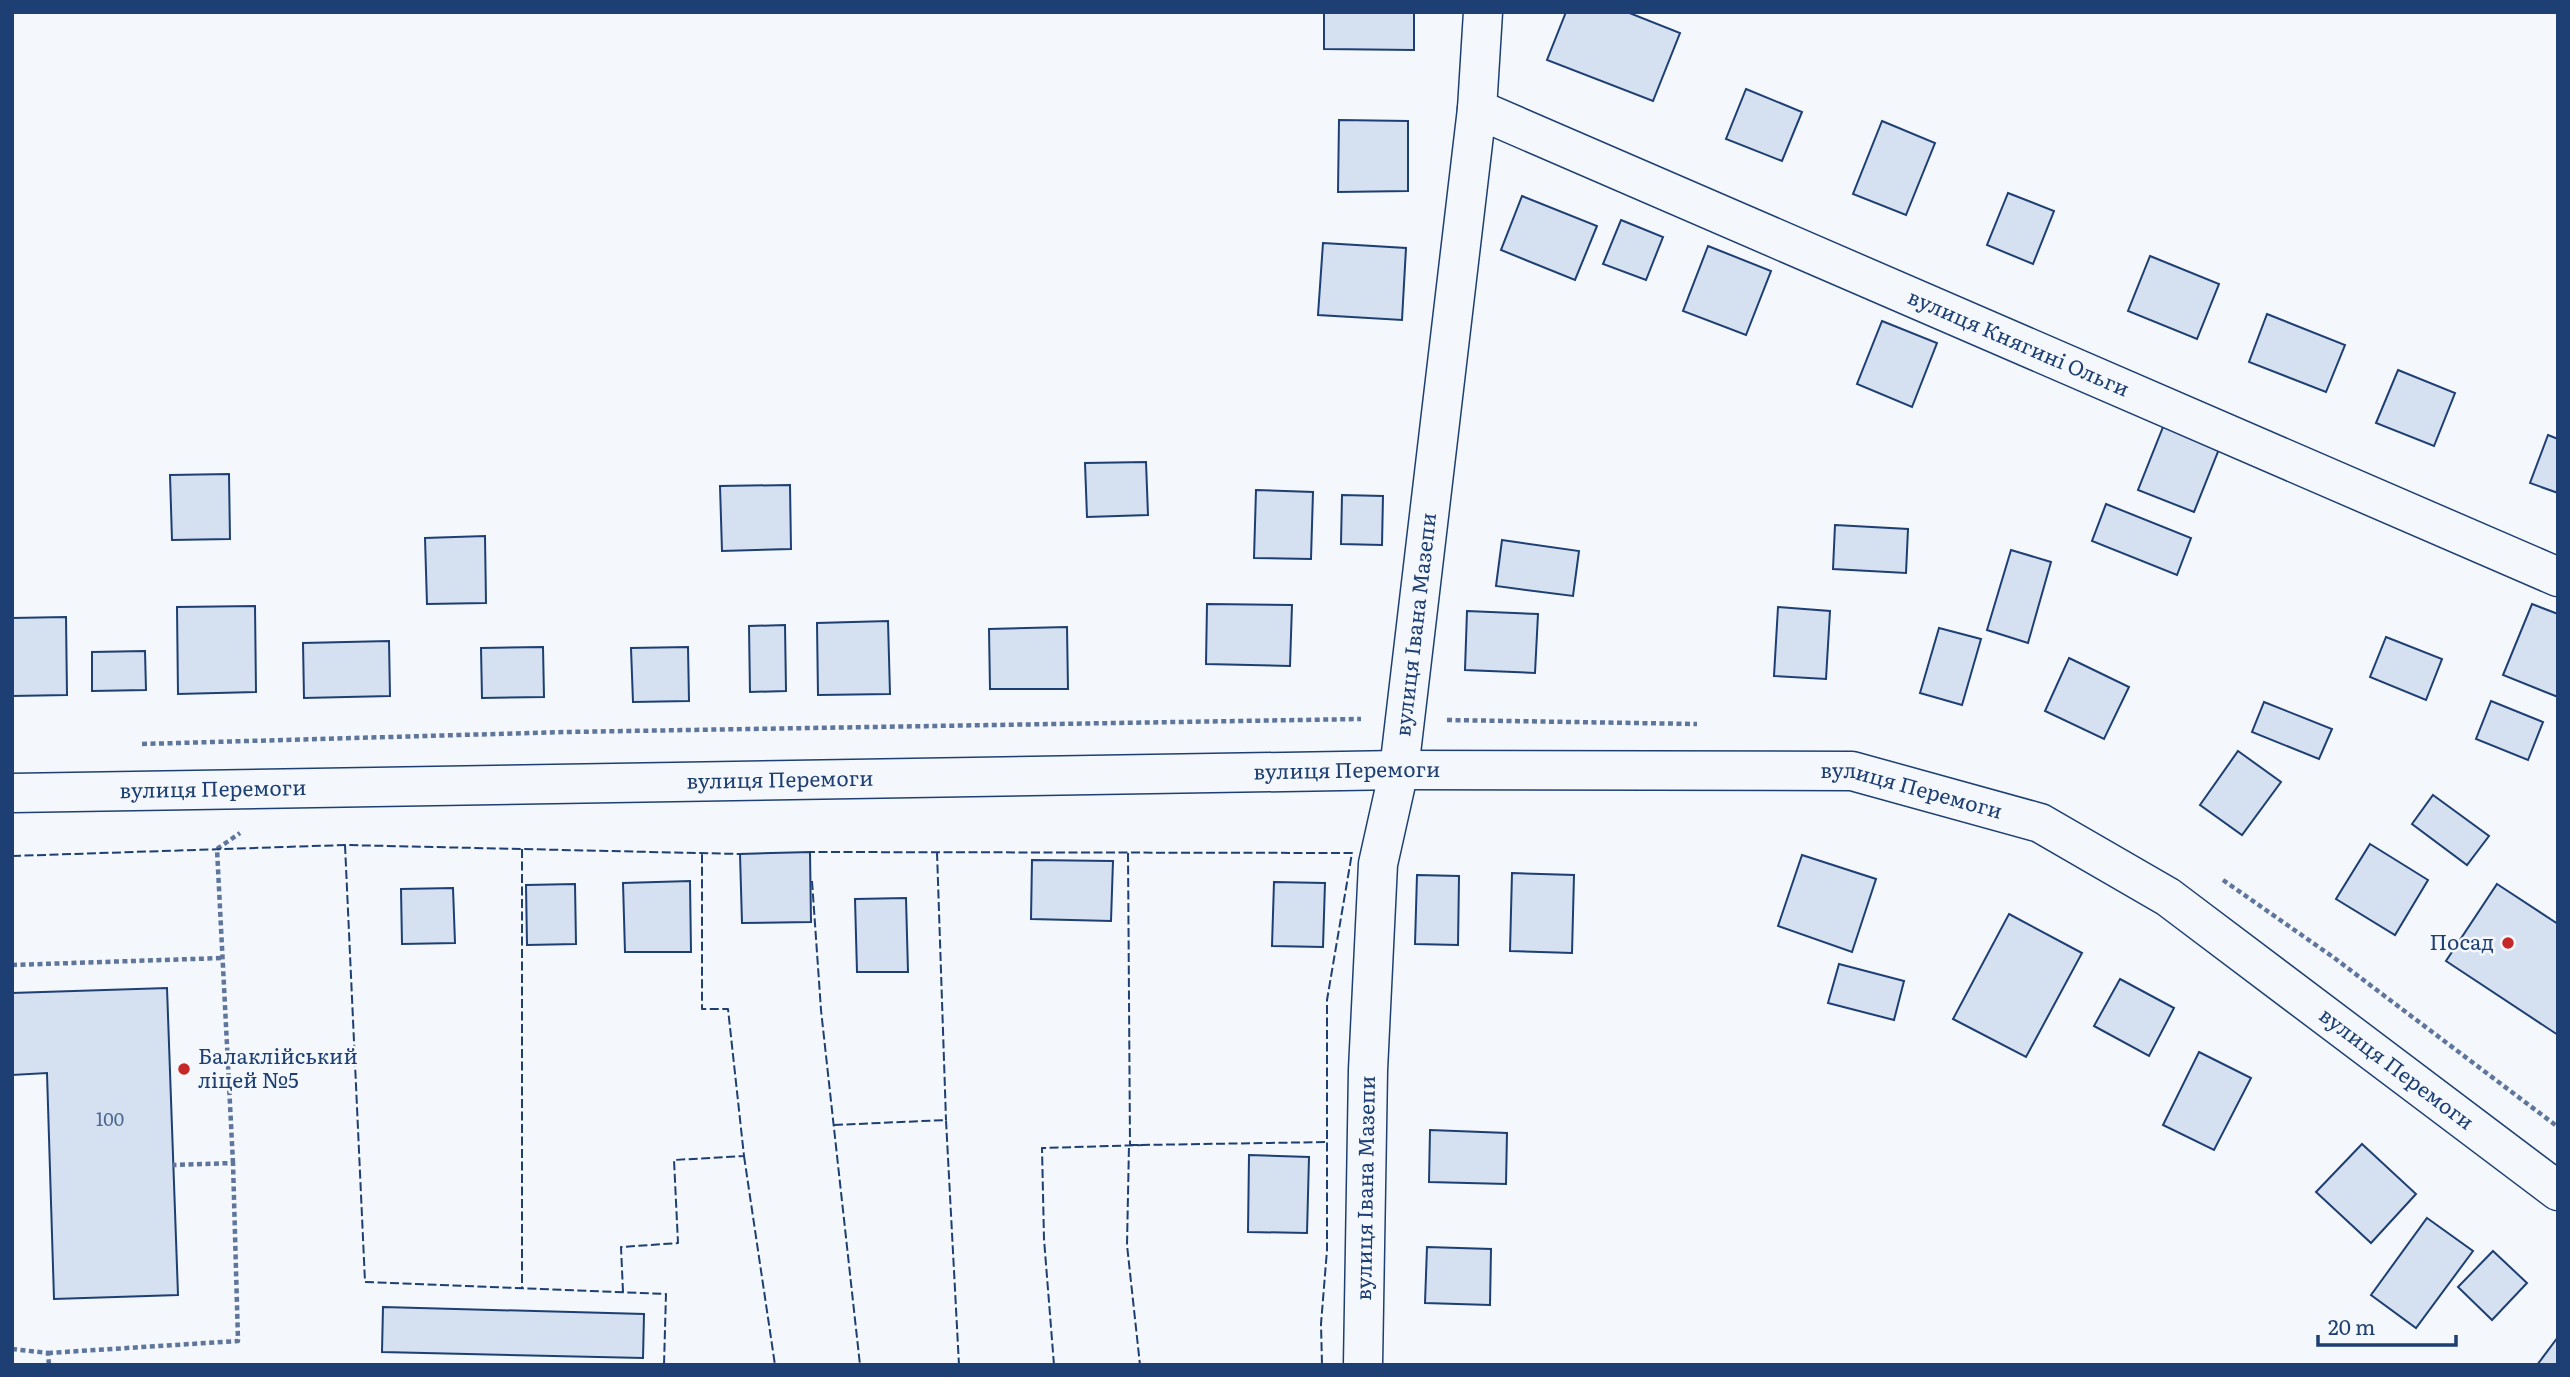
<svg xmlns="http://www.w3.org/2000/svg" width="2570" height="1377" viewBox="0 0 2570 1377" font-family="Literata,serif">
  <rect width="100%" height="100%" fill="#f4f7fb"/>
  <!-- building -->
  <g fill="#d5e0f0" stroke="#1d3f73" stroke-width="2">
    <polygon points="1324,12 1414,12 1414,50 1324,49"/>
    <polygon points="1566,12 1627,12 1680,33 1653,101 1547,60"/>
    <polygon points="1746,89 1802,112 1782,161 1726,139"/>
    <polygon points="1339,120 1408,121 1408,191 1338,192"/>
    <polygon points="1882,121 1935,143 1906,215 1853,194"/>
    <polygon points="2008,193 2054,211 2033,264 1987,245"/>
    <polygon points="1522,196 1597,226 1575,280 1501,250"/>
    <polygon points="1621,220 1663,237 1646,280 1603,264"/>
    <polygon points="1323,243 1406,248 1402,320 1318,315"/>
    <polygon points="1708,246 1771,271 1746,335 1683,311"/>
    <polygon points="2150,256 2219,284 2197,339 2128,311"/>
    <polygon points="2267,314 2345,345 2326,392 2249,362"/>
    <polygon points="1882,321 1937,343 1912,407 1857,384"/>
    <polygon points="2398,370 2455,393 2434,446 2376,423"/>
    <polygon points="2167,417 2223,439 2194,512 2138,490"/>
    <polygon points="2548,435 2558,439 2558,493 2530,483"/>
    <polygon points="1146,462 1148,515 1087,517 1085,463"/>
    <polygon points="229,474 230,539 172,540 170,475"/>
    <polygon points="790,485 791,549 722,551 720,486"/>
    <polygon points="1256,490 1313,492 1311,559 1254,558"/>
    <polygon points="1342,495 1383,496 1382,545 1341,544"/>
    <polygon points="2106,504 2191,538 2177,575 2092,541"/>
    <polygon points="1835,525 1908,529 1906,573 1833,569"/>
    <polygon points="485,536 486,603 427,604 425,538"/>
    <polygon points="1502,540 1579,551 1573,596 1496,586"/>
    <polygon points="2011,550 2051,562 2028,643 1987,630"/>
    <polygon points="1207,604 1292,605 1290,666 1206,664"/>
    <polygon points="2532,604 2558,614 2558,697 2503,675"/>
    <polygon points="255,606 256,692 178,694 177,607"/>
    <polygon points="1778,607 1830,611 1826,679 1774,676"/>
    <polygon points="1467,611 1538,614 1535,673 1465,670"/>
    <polygon points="66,617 67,695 12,696 12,618"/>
    <polygon points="888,621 890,694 818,695 817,623"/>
    <polygon points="785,625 786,691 750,692 749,626"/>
    <polygon points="1067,627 1068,689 990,689 989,629"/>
    <polygon points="1939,628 1981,639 1962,705 1920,693"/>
    <polygon points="2386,637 2442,659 2426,700 2370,677"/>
    <polygon points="389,641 390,696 304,698 303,643"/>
    <polygon points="543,647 544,697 482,698 481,648"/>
    <polygon points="688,647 689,701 633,702 631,648"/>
    <polygon points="145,651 146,690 92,691 92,652"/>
    <polygon points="2069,658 2129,687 2104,739 2045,711"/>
    <polygon points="2491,701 2543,722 2528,760 2476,739"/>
    <polygon points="2264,702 2332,729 2319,759 2252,732"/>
    <polygon points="2238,751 2281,782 2242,835 2200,805"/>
    <polygon points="2433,795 2489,836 2467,865 2412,824"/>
    <polygon points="2370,844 2428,880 2395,935 2336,899"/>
    <polygon points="810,852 811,922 742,923 740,854"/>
    <polygon points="1802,855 1876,879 1852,952 1778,926"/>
    <polygon points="1032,860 1113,861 1111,921 1031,919"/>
    <polygon points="1512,873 1574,875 1572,953 1510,951"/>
    <polygon points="1417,875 1459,876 1458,945 1415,944"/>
    <polygon points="690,881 691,952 625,952 623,883"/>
    <polygon points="1274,882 1325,883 1323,947 1272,946"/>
    <polygon points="575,884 576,944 527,945 526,885"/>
    <polygon points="2497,884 2558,924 2558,1035 2446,961"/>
    <polygon points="453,888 455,943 402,944 401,889"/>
    <polygon points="906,898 908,972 857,972 855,899"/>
    <polygon points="2009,914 2082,953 2026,1057 1953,1019"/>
    <polygon points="1839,964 1904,981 1894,1020 1828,1003"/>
    <polygon points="2120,979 2174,1008 2149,1056 2094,1026"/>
    <polygon points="167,988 178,1295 54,1299 47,1073 12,1075 12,993"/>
    <polygon points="2199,1052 2251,1078 2214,1150 2163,1125"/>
    <polygon points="1430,1130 1507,1133 1506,1184 1429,1182"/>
    <polygon points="2362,1144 2416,1194 2371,1243 2316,1192"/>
    <polygon points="1249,1155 1309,1157 1307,1233 1248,1232"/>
    <polygon points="2427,1218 2473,1251 2416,1328 2371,1295"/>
    <polygon points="1427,1247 1491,1249 1490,1305 1425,1303"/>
    <polygon points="2493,1251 2527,1283 2492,1320 2458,1287"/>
    <polygon points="383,1307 644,1314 643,1358 382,1352"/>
    <polygon points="2558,1337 2558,1365 2537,1365"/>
  </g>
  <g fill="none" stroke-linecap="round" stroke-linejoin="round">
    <defs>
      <g id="street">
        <path id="s1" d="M1477,109L2558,577"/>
        <path id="s2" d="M1363,1365L1368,1070L1378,864L1399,770L1477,109L1483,12"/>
      </g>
      <g id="primary">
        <path id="s3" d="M12,793L1399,770L1852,771L2040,823L2168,897L2558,1191"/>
      </g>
    </defs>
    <!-- street casing -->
    <use href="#street" stroke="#1d3f73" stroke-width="41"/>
    <!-- primary casing -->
    <use href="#primary" stroke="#1d3f73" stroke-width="41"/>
    <!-- path -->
    <g stroke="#5e769c" stroke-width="4.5" stroke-dasharray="5 3.5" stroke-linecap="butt">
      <polyline points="1447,720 1697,724"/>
      <polyline points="142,744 566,732 1361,719"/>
      <polyline points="2223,880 2333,957 2558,1127"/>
      <polyline points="12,965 223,958"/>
      <polyline points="233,1163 217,849 240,833"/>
      <polyline points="12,1349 48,1353 49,1365"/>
      <polyline points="48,1353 238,1341 233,1163 173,1165"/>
    </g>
    <!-- street -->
    <use href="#street" stroke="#f4f7fb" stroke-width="38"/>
    <!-- primary -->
    <use href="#primary" stroke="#f4f7fb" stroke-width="38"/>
    <!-- fence -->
    <g stroke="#1d3f73" stroke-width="2" stroke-dasharray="9 3.5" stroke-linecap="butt">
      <polyline points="345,845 365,1282 666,1294 664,1365"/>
      <polyline points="522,849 522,1288"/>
      <polyline points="937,852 946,1120"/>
      <polyline points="1128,853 1130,1145"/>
      <polyline points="12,856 345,845 740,854"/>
      <polyline points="810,856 810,852 1352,853 1327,1000 1327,1250 1321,1324 1322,1365"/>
      <polyline points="812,881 821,1010 860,1365"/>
      <polyline points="834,1125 946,1120 959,1365"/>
      <polyline points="1141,1145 1327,1142"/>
      <polyline points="744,1156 775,1365"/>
      <polyline points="623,1292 621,1247 678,1243 674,1160 744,1156 728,1009 702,1009 702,852"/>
      <polyline points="1054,1365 1044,1239 1042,1148 1144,1145 1129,1145 1127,1245 1140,1365"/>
    </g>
  </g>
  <!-- markers -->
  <g fill="#c62828" stroke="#f4f7fb" stroke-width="2.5">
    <circle cx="2508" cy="943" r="7"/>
    <circle cx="184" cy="1069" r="7"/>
  </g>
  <g text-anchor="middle" stroke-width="5" stroke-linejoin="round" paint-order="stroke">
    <!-- number labels -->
    <g font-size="18" fill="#4b6792">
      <text x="110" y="1126">100</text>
    </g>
    <!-- street labels -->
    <g font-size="21" fill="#1d3f73" stroke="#f4f7fb">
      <text dy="7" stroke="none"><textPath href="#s1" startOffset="590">вулиця Княгині Ольги</textPath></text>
      <text dy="7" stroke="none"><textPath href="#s2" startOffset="744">вулиця Івана Мазепи</textPath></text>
      <text dy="7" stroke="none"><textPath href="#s3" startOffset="1335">вулиця Перемоги</textPath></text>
      <text dy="7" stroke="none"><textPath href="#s3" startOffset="768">вулиця Перемоги</textPath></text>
      <text dy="7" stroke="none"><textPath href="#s3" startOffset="201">вулиця Перемоги</textPath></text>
      <text dy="7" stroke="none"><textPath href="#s3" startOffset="1902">вулиця Перемоги</textPath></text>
      <text dy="7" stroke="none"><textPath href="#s3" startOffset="2469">вулиця Перемоги</textPath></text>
      <text dy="7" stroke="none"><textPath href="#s2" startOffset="177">вулиця Івана Мазепи</textPath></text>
    </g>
    <!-- poi labels -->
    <g font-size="21" fill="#1d3f73" stroke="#f4f7fb" text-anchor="end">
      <text x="2494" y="950">Посад</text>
      <text x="198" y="1064" text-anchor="start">Балаклійський<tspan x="198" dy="24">ліцей №5</tspan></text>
    </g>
  </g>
  <!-- border -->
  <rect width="2570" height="1377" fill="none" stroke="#1d3f73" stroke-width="28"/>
  <!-- scale -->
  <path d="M2318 1335v10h138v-10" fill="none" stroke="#1d3f73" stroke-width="3.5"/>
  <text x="2328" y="1335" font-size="21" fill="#1d3f73" stroke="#f4f7fb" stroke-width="5" paint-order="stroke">20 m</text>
</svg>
